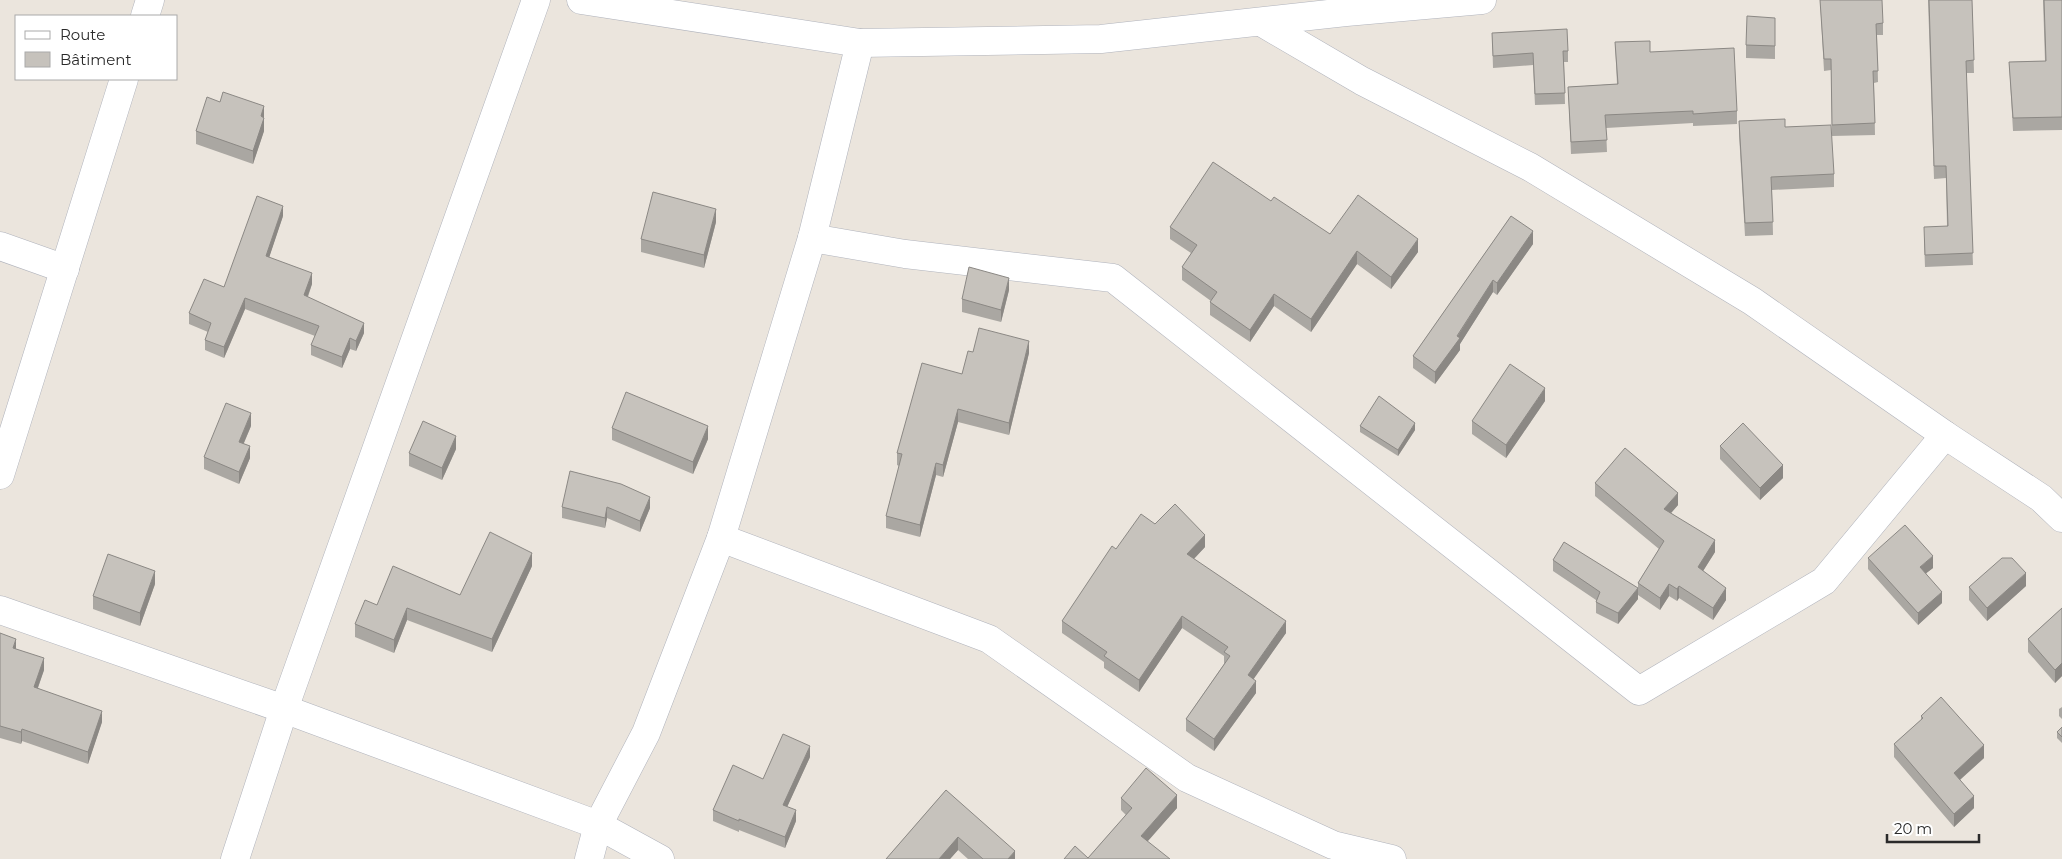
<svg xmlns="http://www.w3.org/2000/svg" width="2062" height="859" viewBox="0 0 2062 859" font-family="Montserrat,sans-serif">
  <rect width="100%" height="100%" fill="#ebe5dd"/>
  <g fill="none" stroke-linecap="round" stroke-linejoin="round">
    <defs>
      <g id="street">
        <polyline points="581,0 860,43 1101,39 1346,12 1482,0"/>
        <polyline points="145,16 150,0"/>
        <polyline points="1261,22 1362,81 1530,167 1752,301 1945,435 2041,498 2062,518"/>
        <polyline points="812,238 905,254 1113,278 1639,691 1824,581 1945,435"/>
        <polyline points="0,246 65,269"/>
        <polyline points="0,475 124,79"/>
        <polyline points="721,538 989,639 1187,778 1333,845 1392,859"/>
        <polyline points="0,610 284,709 598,825 660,859"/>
        <polyline points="235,859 284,709 536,0"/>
        <polyline points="589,859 598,825 646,733 721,538 812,238 860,43"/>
      </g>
    </defs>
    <!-- street casing -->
    <use href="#street" stroke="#b0b3bc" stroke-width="29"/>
    <!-- street -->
    <use href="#street" stroke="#fff" stroke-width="28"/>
  </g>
  <!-- wall -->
  <g fill="#aaa7a2">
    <polygon points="1820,0 1883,23 1883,35 1877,35 1878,82 1874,83 1875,135 1832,136 1831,70 1824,71"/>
    <polygon points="1928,0 1972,0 1974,73 1966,73 1973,265 1925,267 1924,239 1947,226 1946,178 1934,179"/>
    <polygon points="2043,0 2062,0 2062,130 2013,131 2009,62 2045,61"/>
    <polygon points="1775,30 1775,59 1746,58 1746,45"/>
    <polygon points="1492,33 1568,51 1568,62 1564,62 1565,104 1535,105 1533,65 1493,68"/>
    <polygon points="1615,42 1650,52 1737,111 1737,124 1693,126 1693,123 1606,128 1607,152 1571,154 1568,87 1617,84"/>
    <polygon points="220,102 264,106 264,131 253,164 196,144 196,131"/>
    <polygon points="1739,121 1785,127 1834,174 1834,187 1772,190 1773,235 1745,236 1739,134"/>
    <polygon points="1271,201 1330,234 1418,252 1391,289 1357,264 1311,332 1274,306 1250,342 1210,315 1210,302 1211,301 1182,280 1182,267 1191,253 1170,239 1170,227"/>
    <polygon points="283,216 269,257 312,284 308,297 364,333 356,351 350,349 342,368 311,355 311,345 315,336 245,309 224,358 205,350 205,340 208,332 189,324 189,313 224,287"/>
    <polygon points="1511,216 1533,244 1497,295 1493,292 1460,344 1460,350 1435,384 1413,368 1413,356"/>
    <polygon points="716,222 704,268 641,252 641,239"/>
    <polygon points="1009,290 1001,322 962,312 962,299"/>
    <polygon points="973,352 1029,353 1009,435 958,422 943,477 936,475 920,537 886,528 886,516 899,466 897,465 897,453 962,374"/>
    <polygon points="1545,401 1506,458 1472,434 1472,421"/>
    <polygon points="251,426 244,443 250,458 239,484 204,469 204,457"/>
    <polygon points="1360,426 1415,430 1398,456 1360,432"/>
    <polygon points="612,428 708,439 693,474 612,440"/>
    <polygon points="1720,446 1783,478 1760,500 1720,459"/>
    <polygon points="456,449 442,480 409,466 409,453"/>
    <polygon points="1595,483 1678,505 1671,513 1715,552 1703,571 1726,600 1713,620 1679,598 1677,601 1669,596 1660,610 1638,595 1638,583 1659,549 1595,496"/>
    <polygon points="562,507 650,508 640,532 607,518 605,528 562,518"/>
    <polygon points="1155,524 1205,547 1194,559 1286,633 1253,679 1256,693 1214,751 1186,731 1186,719 1224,664 1224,656 1182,628 1139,692 1104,668 1104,662 1062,633 1062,621 1116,549"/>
    <polygon points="1868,558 1933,568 1926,573 1942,603 1918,625 1868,569"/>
    <polygon points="1553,560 1638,599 1618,624 1596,613 1596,600 1553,571"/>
    <polygon points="532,566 492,652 407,620 394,653 355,637 355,624 377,605 460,595"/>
    <polygon points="155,584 140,626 93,609 93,596"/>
    <polygon points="2026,586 1987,621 1969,600 1969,587"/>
    <polygon points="2062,608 2062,676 2055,683 2028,652 2028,639"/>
    <polygon points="0,633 16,649 44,670 38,688 102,722 88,764 22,741 21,744 0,738"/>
    <polygon points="2062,707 2062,719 2059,716 2059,709"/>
    <polygon points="1921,716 1984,758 1960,780 1974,808 1954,827 1894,757 1894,744 1921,720"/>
    <polygon points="2062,727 2062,743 2057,738 2057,732"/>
    <polygon points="810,757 787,807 796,821 785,848 739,830 739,832 713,821 713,810 763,779"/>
    <polygon points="946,790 1015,859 968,859 958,850 950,859 886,859"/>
    <polygon points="1121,798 1177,808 1147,841 1088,858 1126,815 1121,810"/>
  </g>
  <!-- shaded-wall -->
  <g fill="#8b8884">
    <polygon points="264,106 264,131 253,164 253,151 261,116"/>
    <polygon points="283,206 283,216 266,267 266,256"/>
    <polygon points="716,209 716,222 704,268 704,255"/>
    <polygon points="1533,231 1533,244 1497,295 1497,283"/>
    <polygon points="1418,239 1418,252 1391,289 1391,277"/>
    <polygon points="1357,251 1357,264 1311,332 1311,319"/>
    <polygon points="312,273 312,284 304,306 304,295"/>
    <polygon points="1009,278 1009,290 1001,322 1001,310"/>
    <polygon points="1493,280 1493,292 1460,344 1460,350 1435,384 1435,372"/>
    <polygon points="1274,294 1274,306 1250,342 1250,330"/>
    <polygon points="245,298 245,309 224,358 224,347"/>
    <polygon points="364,323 364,333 356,351 356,341"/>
    <polygon points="350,338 350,349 342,368 342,357"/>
    <polygon points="1029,341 1029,353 1009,435 1009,423"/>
    <polygon points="1545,388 1545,401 1506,458 1506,445"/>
    <polygon points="958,409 958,422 943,477 943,465"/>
    <polygon points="251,413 251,426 239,454 239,442"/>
    <polygon points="1415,423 1415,430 1398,456 1398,450"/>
    <polygon points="708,426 708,439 693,474 693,462"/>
    <polygon points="456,436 456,449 442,480 442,468"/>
    <polygon points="250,446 250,458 239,484 239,472"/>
    <polygon points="936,463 936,475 920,537 920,525"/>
    <polygon points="1783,465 1783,478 1760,500 1760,488"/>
    <polygon points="1678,493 1678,505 1664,521 1664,509"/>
    <polygon points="650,497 650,508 640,532 640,521"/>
    <polygon points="607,507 607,518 605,528 605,518"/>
    <polygon points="1205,535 1205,547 1187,566 1187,554"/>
    <polygon points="1715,540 1715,552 1698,579 1698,567"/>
    <polygon points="532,553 532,566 492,652 492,639"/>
    <polygon points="1933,556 1933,568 1920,578 1920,567"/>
    <polygon points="155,571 155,584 140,626 140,613"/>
    <polygon points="2026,573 2026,586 1987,621 1987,608"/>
    <polygon points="1669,584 1669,596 1660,610 1660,598"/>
    <polygon points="1679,586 1679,598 1677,601 1677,589"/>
    <polygon points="1638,588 1638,599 1618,624 1618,613"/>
    <polygon points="1726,588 1726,600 1713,620 1713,608"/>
    <polygon points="1942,592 1942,603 1918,625 1918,613"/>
    <polygon points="407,608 407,620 394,653 394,640"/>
    <polygon points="1182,616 1182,628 1139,692 1139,680"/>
    <polygon points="1286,621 1286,633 1248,687 1248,675"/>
    <polygon points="16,639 16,650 13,648"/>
    <polygon points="44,658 44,670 34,698 34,687"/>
    <polygon points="2062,663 2062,676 2055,683 2055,670"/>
    <polygon points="1256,681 1256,693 1214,751 1214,739"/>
    <polygon points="102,711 102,722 88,764 88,752"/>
    <polygon points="22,729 22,741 21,744 21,732"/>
    <polygon points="1984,745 1984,758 1954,785 1954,773"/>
    <polygon points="810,746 810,757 783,816 783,805"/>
    <polygon points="1177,795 1177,808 1141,849 1141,836"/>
    <polygon points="1974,796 1974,808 1954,827 1954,814"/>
    <polygon points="796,810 796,821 785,848 785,837"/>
    <polygon points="958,837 958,850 950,859 939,859"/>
    <polygon points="1015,851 1015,859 1008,859"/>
  </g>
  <!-- building -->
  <g fill="#c6c2bc" stroke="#8b8884">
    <polygon points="1820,0 1882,0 1883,23 1876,24 1878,71 1873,71 1875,123 1832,125 1831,59 1824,59"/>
    <polygon points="1929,0 1972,0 1974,60 1966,61 1973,253 1925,255 1924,227 1948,226 1946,166 1934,166"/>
    <polygon points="2044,0 2062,0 2062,117 2013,118 2009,62 2046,61"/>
    <polygon points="1747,16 1775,18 1775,46 1746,45"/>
    <polygon points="1567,29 1568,51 1563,51 1565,93 1535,94 1533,53 1493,56 1492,33"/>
    <polygon points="1650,41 1650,52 1734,48 1737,111 1693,114 1693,111 1605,115 1607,140 1571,142 1568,87 1618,84 1615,42"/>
    <polygon points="223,92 264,106 261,116 264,118 253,151 196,131 207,97 220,102"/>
    <polygon points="1785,119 1785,127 1831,125 1834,174 1771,177 1773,222 1745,223 1739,121"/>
    <polygon points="1213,162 1271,201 1274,197 1330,234 1358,195 1418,239 1391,277 1357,251 1311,319 1274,294 1250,330 1210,302 1217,292 1182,267 1197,245 1170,227"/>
    <polygon points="653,192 716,209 704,255 641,239"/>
    <polygon points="257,196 283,206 266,256 312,273 304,295 364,323 356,341 350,338 342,357 311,345 319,326 245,298 224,347 205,340 211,323 189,313 204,279 224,287"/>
    <polygon points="1511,216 1533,231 1497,283 1493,280 1457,336 1460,338 1435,372 1413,356"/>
    <polygon points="969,267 1009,278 1001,310 962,299"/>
    <polygon points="979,328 1029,341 1009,423 958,409 943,465 936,463 920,525 886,516 902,454 897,453 922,363 962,374 968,351 973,352"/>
    <polygon points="1510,364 1545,388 1506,445 1472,421"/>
    <polygon points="626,392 708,426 693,462 612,428"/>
    <polygon points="1379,396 1415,423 1398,450 1360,426"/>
    <polygon points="226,403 251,413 239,442 250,446 239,472 204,457"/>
    <polygon points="423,421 456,436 442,468 409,453"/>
    <polygon points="1743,423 1783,465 1760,488 1720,446"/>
    <polygon points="1625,448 1678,493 1664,509 1715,540 1698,567 1726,588 1713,608 1679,586 1677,589 1669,584 1660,598 1638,583 1664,541 1595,483"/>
    <polygon points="570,471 621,484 650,497 640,521 607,507 605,518 562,507"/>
    <polygon points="1175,504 1205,535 1187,554 1286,621 1248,675 1256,681 1214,739 1186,719 1230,656 1224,652 1228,647 1182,616 1139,680 1104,656 1107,652 1062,621 1112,546 1116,549 1141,514 1155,524"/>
    <polygon points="1905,525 1933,556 1920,567 1942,592 1918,613 1868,558"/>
    <polygon points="490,532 532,553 492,639 407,608 394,640 355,624 365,600 377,605 393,566 460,595"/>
    <polygon points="1564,542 1638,588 1618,613 1596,602 1600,592 1553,560"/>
    <polygon points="108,554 155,571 140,613 93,596"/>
    <polygon points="2002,558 2012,558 2026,573 1987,608 1969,587"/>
    <polygon points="2062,608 2062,663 2055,670 2028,639"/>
    <polygon points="0,633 16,639 13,648 44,658 34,687 102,711 88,752 22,729 21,732 0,726"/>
    <polygon points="1941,697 1984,745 1954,773 1974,796 1954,814 1894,744 1923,718 1921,716"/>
    <polygon points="2062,727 2062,737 2057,732"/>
    <polygon points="783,734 810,746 783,805 796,810 785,837 739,819 739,821 713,810 733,765 763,779"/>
    <polygon points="1146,768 1177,795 1141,836 1170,859 1064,859 1075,846 1088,858 1132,808 1121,798"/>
    <polygon points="946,790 1015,851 1008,859 983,859 958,837 939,859 886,859"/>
  </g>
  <!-- legend -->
  <rect x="15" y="15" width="162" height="65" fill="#ffffff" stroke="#aaaaaa"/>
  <rect x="25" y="31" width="25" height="8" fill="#ffffff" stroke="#aaaaaa"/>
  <text x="60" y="40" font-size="15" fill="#2a2a2a">Route</text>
  <rect x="25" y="52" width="25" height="15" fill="#c6c2bc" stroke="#aaaaaa"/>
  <text x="60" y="65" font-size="15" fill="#2a2a2a">Bâtiment</text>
  <!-- scale -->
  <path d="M1887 834v8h92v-8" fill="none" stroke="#2a2a2a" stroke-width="2.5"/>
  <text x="1894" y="834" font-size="15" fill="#2a2a2a" stroke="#ffffff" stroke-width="4" paint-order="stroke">20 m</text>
</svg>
